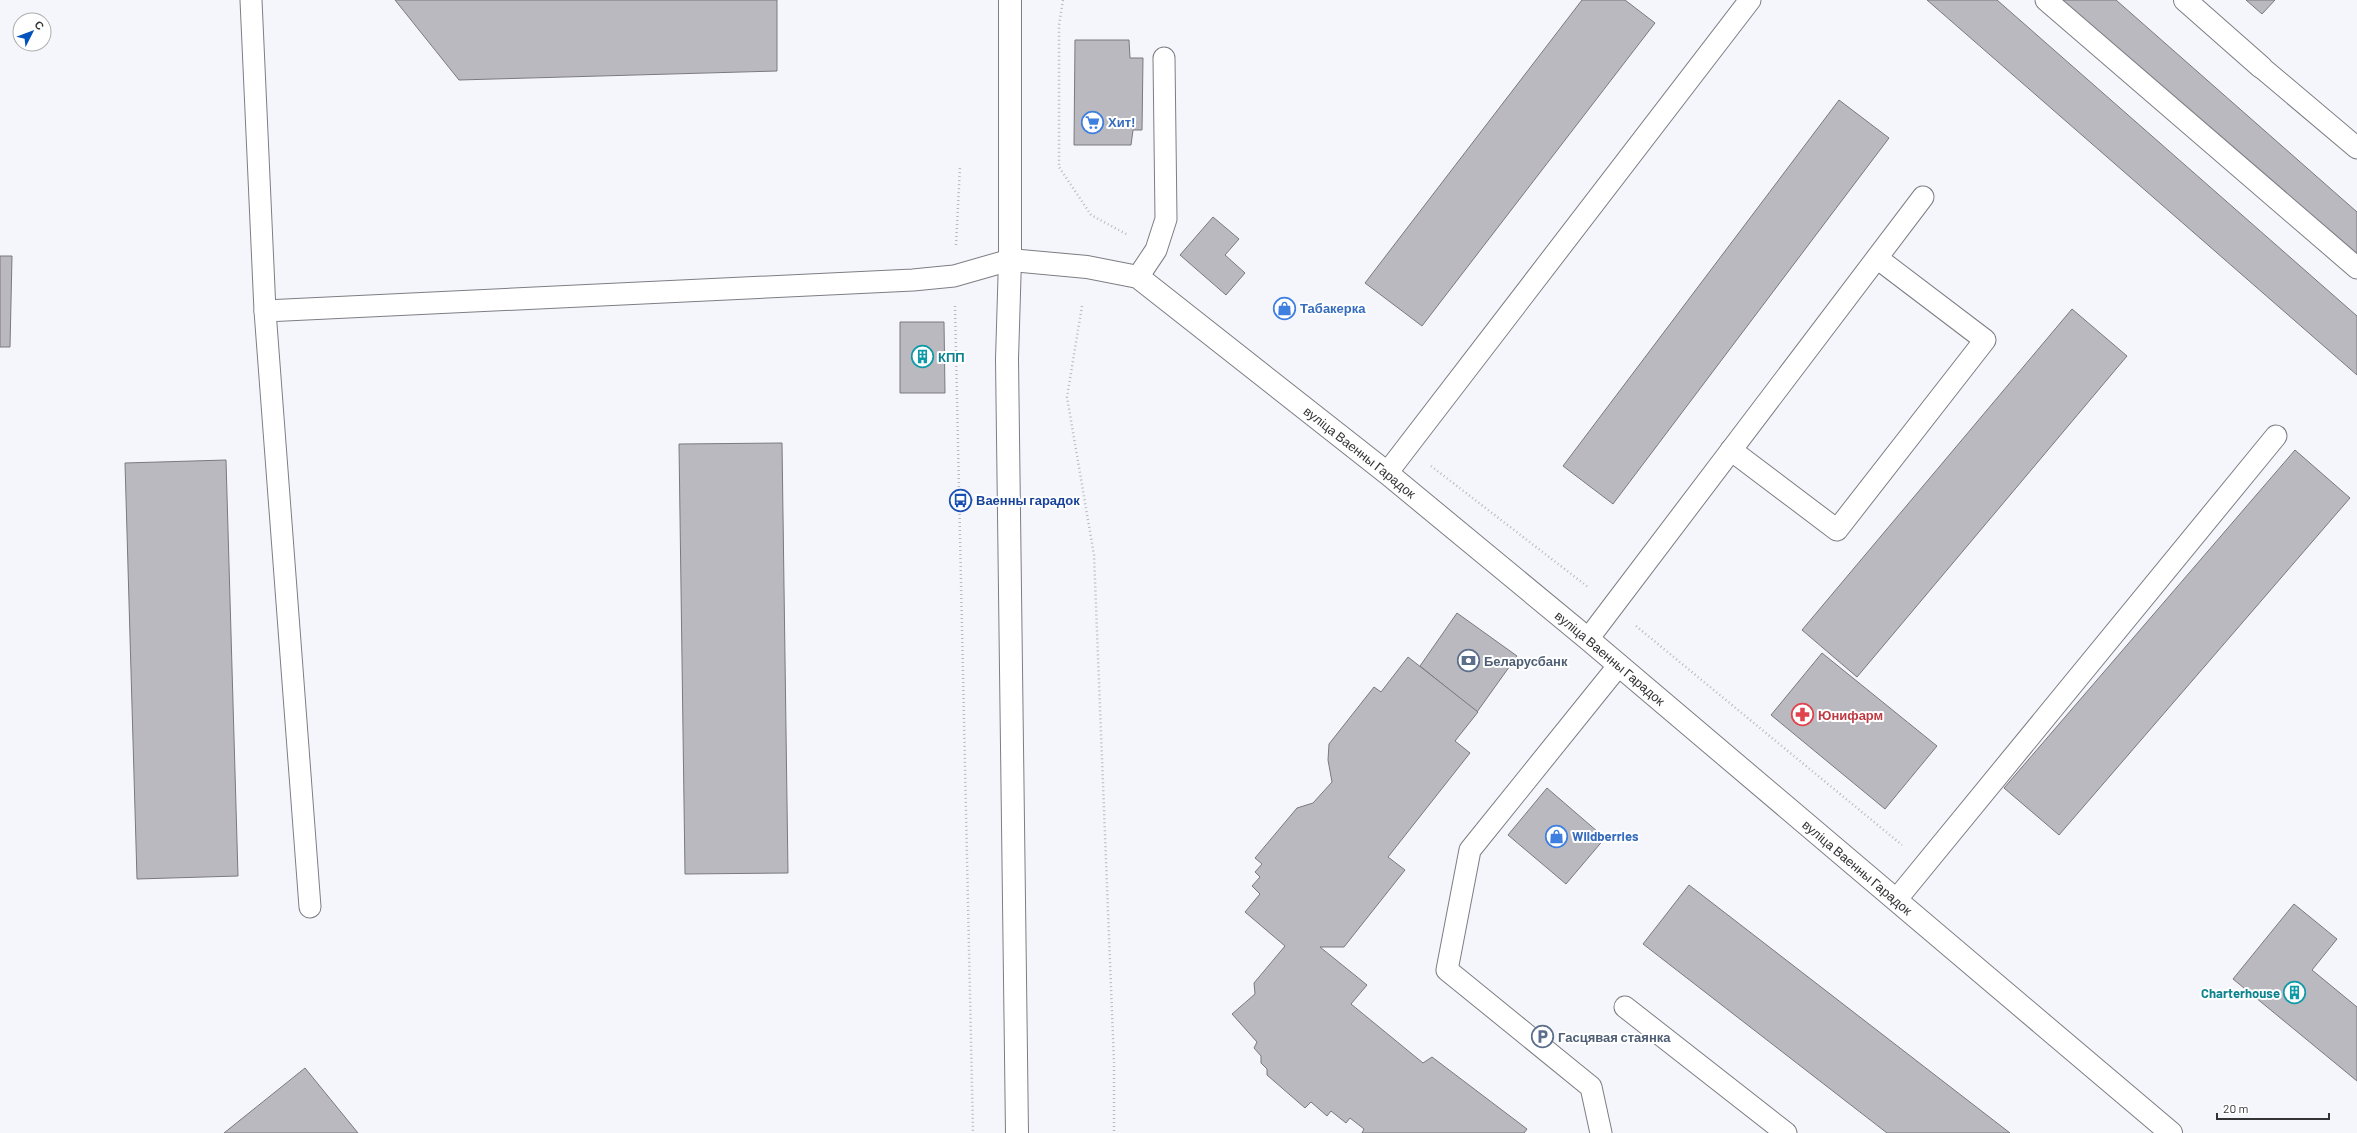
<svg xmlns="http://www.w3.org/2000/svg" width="2357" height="1133" viewBox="0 0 2357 1133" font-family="Barlow,sans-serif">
  <rect width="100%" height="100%" fill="#f5f6fc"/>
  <!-- building -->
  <g fill="#bab9bf" stroke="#7a797e">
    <polygon points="395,0 777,0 777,71 459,80"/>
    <polygon points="1582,0 1625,0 1655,23 1422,326 1365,283"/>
    <polygon points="1927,0 1997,0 2357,316 2357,375"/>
    <polygon points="2061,0 2116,0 2357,212 2357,261"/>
    <polygon points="2246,0 2275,0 2262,14"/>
    <polygon points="1075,40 1129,40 1130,58 1143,58 1142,130 1133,130 1131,145 1074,145"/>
    <polygon points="1839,100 1889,138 1613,504 1563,466"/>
    <polygon points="1213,217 1239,239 1225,255 1245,273 1226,295 1180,255"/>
    <polygon points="0,256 12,256 10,347 0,347"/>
    <polygon points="2072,309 2127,356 1857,677 1802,630"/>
    <polygon points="900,322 944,322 945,393 900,393"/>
    <polygon points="782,443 788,873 685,874 679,444"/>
    <polygon points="2295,450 2350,498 2059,835 2004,788"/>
    <polygon points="226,460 238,876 137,879 125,463"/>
    <polygon points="1457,613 1517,656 1477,712 1420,666"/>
    <polygon points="1822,653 1937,746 1885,809 1771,715"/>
    <polygon points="1408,657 1478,712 1455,741 1470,753 1388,857 1405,870 1344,947 1320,947 1367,985 1351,1004 1423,1063 1432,1057 1527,1129 1524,1133 1362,1133 1364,1129 1350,1118 1346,1123 1331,1111 1327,1116 1311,1102 1305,1108 1267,1075 1267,1069 1261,1063 1261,1056 1254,1048 1257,1042 1232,1014 1255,994 1254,983 1285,946 1245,912 1260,894 1252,886 1260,877 1255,872 1262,864 1255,858 1297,808 1313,803 1332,782 1328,760 1329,744 1374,687 1381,692"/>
    <polygon points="1547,788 1605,838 1566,884 1508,835"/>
    <polygon points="1689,885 2010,1133 1887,1133 1643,944"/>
    <polygon points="2294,904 2337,939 2312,970 2357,1007 2357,1081 2233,979"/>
    <polygon points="305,1068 358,1133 224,1133"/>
  </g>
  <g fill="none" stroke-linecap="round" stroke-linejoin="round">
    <defs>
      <g id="service">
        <polyline points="251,0 265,311 310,907"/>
        <polyline points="2046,0 2357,268"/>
        <polyline points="2261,67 2357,148"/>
        <polyline points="1138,277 1156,250 1166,219 1164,58"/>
        <polyline points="265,311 913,280 954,276 1010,260"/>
        <polyline points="1731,450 1837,530 1985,340 1877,258"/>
        <polyline points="1387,473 1750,0"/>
        <polyline points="1588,639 1923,197"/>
        <polyline points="1896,900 2276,436"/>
        <polyline points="1625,1007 1786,1133"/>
        <polyline points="1601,1133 1591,1087 1447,970 1470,850 1619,665"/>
      </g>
      <g id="minor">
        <polyline points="2185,0 2261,67"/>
        <path id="s1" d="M1010,260L1087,267L1138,277L1387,473L1588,639L2171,1133"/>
      </g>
      <polyline id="secondary" points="1010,0 1010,260 1007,359 1017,1133"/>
    </defs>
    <!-- service casing -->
    <use href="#service" stroke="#7d7e83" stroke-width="23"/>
    <!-- minor casing -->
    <use href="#minor" stroke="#7d7e83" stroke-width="24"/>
    <!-- secondary casing -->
    <use href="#secondary" stroke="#7d7e83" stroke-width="24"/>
    <!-- path -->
    <g stroke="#b8b8bd" stroke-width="2.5" stroke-dasharray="1 3" stroke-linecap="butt">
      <polyline points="1063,0 1059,25 1059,167 1091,215 1128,235"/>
      <polyline points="956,245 960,167"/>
      <polyline points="955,306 973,1133"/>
      <polyline points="1082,306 1067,397 1094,555 1114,1063 1114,1133"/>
      <polyline points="1431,466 1588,587"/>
      <polyline points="960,500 977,500"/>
      <polyline points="1636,626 1902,845"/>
    </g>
    <!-- service -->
    <use href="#service" stroke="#fff" stroke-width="21"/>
    <!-- minor -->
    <use href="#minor" stroke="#fff" stroke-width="22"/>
    <!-- secondary -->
    <use href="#secondary" stroke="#fff" stroke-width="22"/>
  </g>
  <!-- icons -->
  <defs>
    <symbol id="supermarket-ring" viewBox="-11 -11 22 22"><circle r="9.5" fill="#fff" stroke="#3f7fe0" stroke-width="1.5"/><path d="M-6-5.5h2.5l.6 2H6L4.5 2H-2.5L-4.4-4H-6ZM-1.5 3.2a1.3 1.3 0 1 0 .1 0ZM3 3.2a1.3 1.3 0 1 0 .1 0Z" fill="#3f7fe0"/></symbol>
    <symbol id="shop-ring" viewBox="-11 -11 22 22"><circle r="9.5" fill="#fff" stroke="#3f7fe0" stroke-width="1.5"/><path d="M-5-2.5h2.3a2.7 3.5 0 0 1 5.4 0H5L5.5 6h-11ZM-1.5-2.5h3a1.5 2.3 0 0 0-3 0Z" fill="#3f7fe0"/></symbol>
    <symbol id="building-ring" viewBox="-11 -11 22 22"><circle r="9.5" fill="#fff" stroke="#0f9aa8" stroke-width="1.5"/><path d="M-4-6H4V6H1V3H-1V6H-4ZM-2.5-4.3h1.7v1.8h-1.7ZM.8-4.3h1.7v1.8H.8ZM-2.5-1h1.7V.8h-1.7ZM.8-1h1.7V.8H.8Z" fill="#0f9aa8"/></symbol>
    <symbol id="bus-ring" viewBox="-11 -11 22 22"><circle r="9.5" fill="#fff" stroke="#1a4fb4" stroke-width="1.5"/><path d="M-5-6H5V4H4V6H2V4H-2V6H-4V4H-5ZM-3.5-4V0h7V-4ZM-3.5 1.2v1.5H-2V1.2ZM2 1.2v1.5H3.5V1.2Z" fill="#1a4fb4"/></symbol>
    <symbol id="bank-ring" viewBox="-11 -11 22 22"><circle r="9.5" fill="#fff" stroke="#5c6f8a" stroke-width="1.5"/><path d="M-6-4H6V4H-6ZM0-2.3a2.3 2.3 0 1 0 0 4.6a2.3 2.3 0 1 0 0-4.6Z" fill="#5c6f8a"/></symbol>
    <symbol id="pharmacy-ring" viewBox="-11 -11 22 22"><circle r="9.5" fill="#fff" stroke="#e0444e" stroke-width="1.5"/><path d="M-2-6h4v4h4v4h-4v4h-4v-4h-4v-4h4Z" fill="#e0444e"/></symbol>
    <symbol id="parking-ring" viewBox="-11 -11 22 22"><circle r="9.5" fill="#fff" stroke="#5c6f8a" stroke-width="1.5"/><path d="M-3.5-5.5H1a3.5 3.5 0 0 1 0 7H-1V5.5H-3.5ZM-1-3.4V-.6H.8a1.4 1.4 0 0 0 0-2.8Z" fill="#5c6f8a"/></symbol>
  </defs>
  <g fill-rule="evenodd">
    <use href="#supermarket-ring" x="1080" y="110" width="25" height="25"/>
    <use href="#shop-ring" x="1272" y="296" width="25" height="25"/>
    <use href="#building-ring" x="910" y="344" width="25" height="25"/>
    <use href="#bus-ring" x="948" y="488" width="25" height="25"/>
    <use href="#bank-ring" x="1456" y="648" width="25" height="25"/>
    <use href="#pharmacy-ring" x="1790" y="702" width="25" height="25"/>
    <use href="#shop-ring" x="1544" y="824" width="25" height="25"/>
    <use href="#building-ring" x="2282" y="980" width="25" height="25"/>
    <use href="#parking-ring" x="1530" y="1024" width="25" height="25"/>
  </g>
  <g text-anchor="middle" stroke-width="4" stroke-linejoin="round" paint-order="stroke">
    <!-- shop labels -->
    <g font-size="13" font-weight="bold" fill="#366cbe" stroke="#fff" text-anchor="start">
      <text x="1108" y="127">Хит!</text>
      <text x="1300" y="313">Табакерка</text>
      <text x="1572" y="841">Wildberries</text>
    </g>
    <!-- culture labels -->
    <g font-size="13" font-weight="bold" fill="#0d838f" stroke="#fff" text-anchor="start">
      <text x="938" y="362">КПП</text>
      <text x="2280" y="998" text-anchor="end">Charterhouse</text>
    </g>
    <!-- street labels -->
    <g font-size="13" fill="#343437" stroke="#fff">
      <text dy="5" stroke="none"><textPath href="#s1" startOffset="412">вуліца Ваенны Гарадок</textPath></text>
      <text dy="5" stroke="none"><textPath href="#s1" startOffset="736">вуліца Ваенны Гарадок</textPath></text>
      <text dy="5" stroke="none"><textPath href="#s1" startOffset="1060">вуліца Ваенны Гарадок</textPath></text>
    </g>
    <!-- transit labels -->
    <g font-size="13" font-weight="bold" fill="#164399" stroke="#fff" text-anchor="start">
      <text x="976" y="505">Ваенны гарадок</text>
    </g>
    <!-- service labels -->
    <g font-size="13" font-weight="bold" fill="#4e5e75" stroke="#fff" text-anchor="start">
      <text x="1484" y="666">Беларусбанк</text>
      <text x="1558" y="1042">Гасцявая стаянка</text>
    </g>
    <!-- health labels -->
    <g font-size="13" font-weight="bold" fill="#be3a42" stroke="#fff" text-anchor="start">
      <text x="1818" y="720">Юнифарм</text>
    </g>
  </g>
  <!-- north arrow -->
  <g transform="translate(32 32) rotate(48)"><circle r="19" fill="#ffffff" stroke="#aeaeaf"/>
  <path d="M0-3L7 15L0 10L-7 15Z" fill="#0053bc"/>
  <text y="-6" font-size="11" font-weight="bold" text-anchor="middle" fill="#343437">С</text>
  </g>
  <!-- scale -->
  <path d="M2217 1113v6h112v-6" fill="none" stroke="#343437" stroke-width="2"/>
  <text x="2223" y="1113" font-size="12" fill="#343437" stroke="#ffffff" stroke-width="3" paint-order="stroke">20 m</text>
</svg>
